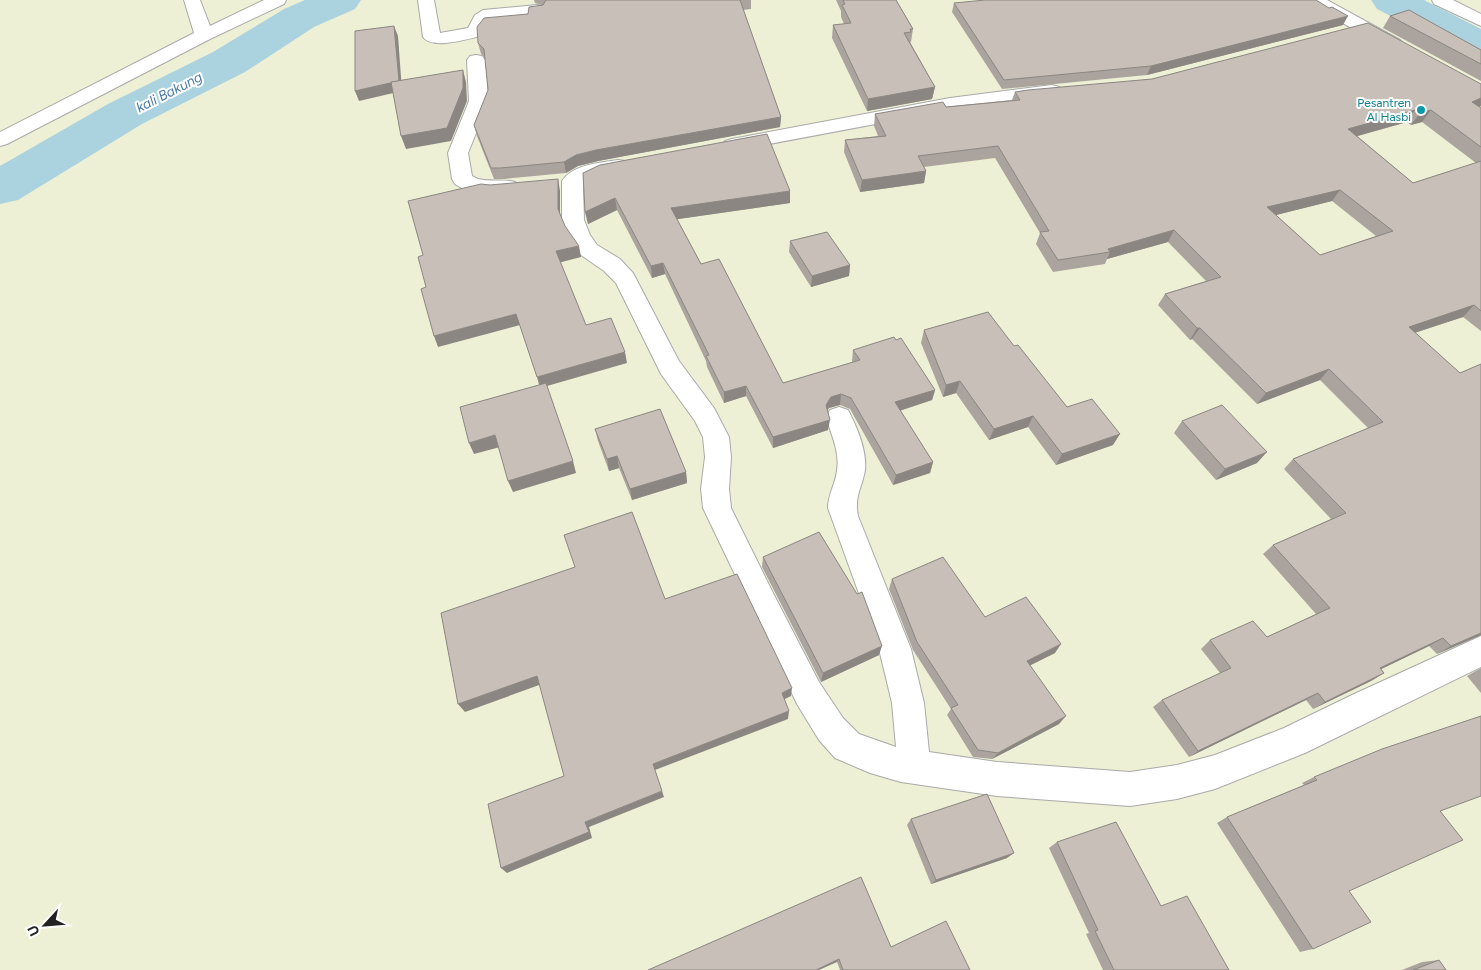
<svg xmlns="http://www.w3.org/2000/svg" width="1481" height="970" viewBox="0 0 1481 970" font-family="Figtree,sans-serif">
  <rect width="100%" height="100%" fill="#f2efe9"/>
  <!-- farmland -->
  <rect fill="#eef0d5" x="0" y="0" width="1481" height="970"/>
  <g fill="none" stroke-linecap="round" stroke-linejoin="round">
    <!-- river -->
    <g fill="#aad3df" fill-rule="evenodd">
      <polygon points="305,0 361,0 355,9 314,27 245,72 142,124 18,200 0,204 0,166 108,104 213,52 284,9"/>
      <polygon points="1371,0 1424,0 1481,29 1481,59 1465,55 1377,9"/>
    </g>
    <defs>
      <g id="minor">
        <polygon points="184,0 200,0 210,26 264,0 286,0 284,4 210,39 7,144 0,146 0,132 194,33"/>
        <path d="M418,0H434L440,33L468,28L475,15L483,10L537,5L543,6L546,10L543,14L537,15L493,19L488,22L481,36C467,39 432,50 423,37Z"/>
        <polygon points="1306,0 1327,0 1400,40 1403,44 1400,48 1394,49 1388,48 1308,4"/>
        <polygon points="1432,0 1453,0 1481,14 1481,26 1434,4"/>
        <path d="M476,55L482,56L485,60L489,101L468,153L472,176C485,184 501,178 515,182L519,187L515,192L508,194H475L468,192L455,184L452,179L448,153L469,101L467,60L470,56Z"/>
        <polygon points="1052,85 1059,87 1061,91 1059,95 950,110 732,151 725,149 722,145 725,141 732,139 950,98"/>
        <path d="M618,160L625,161L628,166L625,171L592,178L583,184L584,220L590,235L597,245L620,259L633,273L679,361L714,408L729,437L731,457L729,489L731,508L773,593L819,682L843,718L859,734L896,747L892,703L879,649L828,508C828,494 836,483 837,470C840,452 831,434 826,417L830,410L839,407L848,410C857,427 867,451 865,470C862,488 854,496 858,516L911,649L924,703L929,752L997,762L1130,772L1177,765L1215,755L1284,728L1352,695L1481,636V667L1305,753L1215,789L1177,799L1130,806L997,796L901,782L870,773L835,758L819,740L797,704L703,508L701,489L705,457L703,437L695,421L661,374L616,283L604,271L581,255L569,237L562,220V181C573,164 600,163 618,160Z"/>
      </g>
    </defs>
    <!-- minor casing -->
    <use href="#minor" stroke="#a9a9a9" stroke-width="2"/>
    <!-- minor -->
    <use href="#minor" fill="#fff" fill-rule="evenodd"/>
  </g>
  <!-- wall -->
  <g fill="#aba49e" fill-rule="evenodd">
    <polygon points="534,0 751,0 751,9 743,10 781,117 780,127 598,161 578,166 566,173 504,179 494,179 477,136 474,125 488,90 485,58 481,54 478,43 542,5 535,3"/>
    <polygon points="836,0 896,0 913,29 911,42 910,42 935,87 932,99 867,111 832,38 833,25 844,24 841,17 841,11"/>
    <polygon points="954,3 1343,25 1147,75 1002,89 952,12"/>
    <polygon points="1390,16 1481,50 1481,81 1383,28"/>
    <path d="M1481,84V106L1479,107L1481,108V331L1463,317L1415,333L1460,373L1481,364V635L1437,654L1429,646L1381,669L1384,673L1371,681L1313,709L1306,700L1189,757L1153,707L1162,700L1220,673L1201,649L1210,640L1267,637L1316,614L1263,554L1273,545L1331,519L1284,469L1293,459L1368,428L1320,380L1257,404L1192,339L1190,340L1158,305L1165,294L1206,281L1168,242L1107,259L1105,264L1053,272L1036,244L1040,233L995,158L924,167L926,171L924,183L860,192L844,152L845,140L878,136L874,126L875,114L1012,100L1015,92ZM1407,122L1411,125L1422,122L1476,163L1413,183L1357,136ZM1332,201L1376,236L1320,255L1276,215Z"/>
    <polygon points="583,173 790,203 677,219 701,264 783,383 853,363 852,361 853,350 935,390 932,400 900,411 933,462 930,473 893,485 850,409 840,405 829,408 827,411 828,430 773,448 746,396 724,403 707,367 706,361 665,274 652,278 617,210 588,224"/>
    <polygon points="790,241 850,265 849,276 811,287 789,252"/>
    <polygon points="924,330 1014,346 1067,407 1113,445 1056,465 1028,427 989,440 956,393 943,397 921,343"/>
    <polygon points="1182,421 1257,463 1216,480 1174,433"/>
    <polygon points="595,429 686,472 687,483 632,500 619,468 609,471 598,441"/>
    <polygon points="763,557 879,655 821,682 762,567"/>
    <polygon points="892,579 985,617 1055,653 1030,665 1059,724 992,759 973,757 947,715 951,709 913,650 889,589"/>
    <polygon points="1481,668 1481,693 1467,676"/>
    <polygon points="1314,777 1440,811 1349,891 1313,949 1300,952 1217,823 1227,817 1304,785 1302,783"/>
    <polygon points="911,819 1007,858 931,884 907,825"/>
    <polygon points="1057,842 1161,906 1229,970 1103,970 1086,934 1089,933 1049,848"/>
    <polygon points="891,947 970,970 840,970 837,962 648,970"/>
    <polygon points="1439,960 1446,970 1402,970 1422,962"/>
  </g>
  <!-- shaded-wall -->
  <g fill="#8b8681">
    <polygon points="1348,16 1343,25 1147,75 1151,66"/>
    <polygon points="394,26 398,36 402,91 359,101 355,91"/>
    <polygon points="463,70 466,82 467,101 451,141 406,149 401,136"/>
    <polygon points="935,87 932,99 867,111 868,99"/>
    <polygon points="1481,98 1481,106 1463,114 1472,102"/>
    <polygon points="1415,110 1407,122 1340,141 1348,129"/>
    <polygon points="1431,110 1422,122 1411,125 1420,113"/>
    <polygon points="781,117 780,127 598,161 578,166 566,173 564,162 576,155 596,150"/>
    <polygon points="926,171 924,183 860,192 862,180"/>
    <polygon points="558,179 560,191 560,221 558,209"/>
    <polygon points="1340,190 1332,201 1260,219 1267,207"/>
    <polygon points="790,191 790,203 672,220 671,208"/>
    <polygon points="615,198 617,210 588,224 585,212"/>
    <polygon points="1174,230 1168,242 1107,259 1110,252 1108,249"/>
    <polygon points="579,246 581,257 558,263 556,251"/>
    <polygon points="663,263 665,274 652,278 651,266"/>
    <polygon points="850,265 849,276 811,287 812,276"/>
    <polygon points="1474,305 1463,317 1398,338 1409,327"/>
    <polygon points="516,314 520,325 438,347 434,336"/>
    <polygon points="1197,328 1200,328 1192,339 1190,340"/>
    <polygon points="625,352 627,363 540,388 537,377"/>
    <polygon points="1329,369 1320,380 1257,404 1266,393"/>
    <polygon points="960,381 956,393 943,397 946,385"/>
    <polygon points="746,386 746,396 724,403 724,392"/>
    <polygon points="935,390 932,400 892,413 895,402"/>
    <polygon points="841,394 840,405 829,408 824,416 826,405 831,397"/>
    <polygon points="1033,416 1028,427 989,440 994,429"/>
    <polygon points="830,420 828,430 773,448 773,437"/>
    <polygon points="1120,434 1113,445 1056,465 1062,454"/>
    <polygon points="495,435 500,447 474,454 469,443"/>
    <polygon points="1267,452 1257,463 1216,480 1225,469"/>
    <polygon points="617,456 619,468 609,471 607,459"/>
    <polygon points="573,461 576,473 513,492 508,481"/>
    <polygon points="933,462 930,473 893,485 896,475"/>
    <polygon points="686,472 687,483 632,500 630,489"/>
    <polygon points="1481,633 1481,635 1437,654 1451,646"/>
    <polygon points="1443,638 1429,646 1367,676 1380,668"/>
    <polygon points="1061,644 1055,653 1021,670 1027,661"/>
    <polygon points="882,646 879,655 821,682 823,673"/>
    <polygon points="1384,673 1371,681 1313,709 1325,702"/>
    <polygon points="537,676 542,684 465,712 458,704"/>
    <polygon points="792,688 791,696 781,701 782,693"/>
    <polygon points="1318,693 1306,700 1189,757 1198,751"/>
    <polygon points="789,711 788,719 655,770 653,764"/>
    <polygon points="1066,716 1059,724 992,759 998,753"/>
    <polygon points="662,791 664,797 589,827 592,838 507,873 501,868 585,822"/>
    <polygon points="1014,853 1007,858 931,884 936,880"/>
    <polygon points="839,959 837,962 819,970 816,970"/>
  </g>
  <!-- building -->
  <g fill="#c7bfb8" stroke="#8b8681" fill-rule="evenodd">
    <polygon points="546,0 740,0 781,117 596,150 576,155 564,162 501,168 491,168 474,125 488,90 484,49 478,43 477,27 484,18 528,14 529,7 543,5"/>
    <polygon points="843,0 896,0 913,29 910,29 911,32 904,33 935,87 868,99 833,25 851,23 842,5 845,4"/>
    <polygon points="985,0 1316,0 1329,8 1332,7 1348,16 1151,66 1004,80 954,3"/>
    <polygon points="1409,10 1481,50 1481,64 1390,16"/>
    <path d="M1368,23L1481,84V98L1472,102L1481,108V147L1431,110L1420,113L1415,110L1348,129L1413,183L1481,161V311L1474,305L1409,327L1460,373L1481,364V633L1451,646L1443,638L1380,668L1384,673L1325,702L1318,693L1198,751L1162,700L1231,668L1210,640L1253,621L1267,637L1330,608L1273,545L1346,513L1293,459L1383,422L1329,369L1266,393L1200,328H1197L1165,294L1221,277L1174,230L1108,249L1110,252L1058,260L1040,232L1049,231L998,146L918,156L926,171L862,180L845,140L886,136L875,114L943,102L946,107L1020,100L1015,92L1028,90L1152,79ZM1340,190L1393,231L1320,255L1267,207Z"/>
    <polygon points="394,26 399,81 355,91 355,31"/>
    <polygon points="463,70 463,88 447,128 401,136 391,82"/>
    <polygon points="767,134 790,191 671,208 701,264 719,259 783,383 860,360 853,350 894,337 896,340 901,338 935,390 895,402 933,462 896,475 851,398 841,394 831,397 826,405 830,420 773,437 746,386 724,392 706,356 709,355 663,263 651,266 615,198 585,212 583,173 600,165"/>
    <polygon points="558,179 558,209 565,226 579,246 556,251 586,325 611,318 625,352 537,377 516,314 434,336 421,289 426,287 418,257 423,255 408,201 481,184 490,185"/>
    <polygon points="827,232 850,265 812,276 790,241"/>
    <polygon points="988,312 1014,346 1018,345 1067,407 1092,399 1120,434 1062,454 1033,416 994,429 960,381 946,385 924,330"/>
    <polygon points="546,383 573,461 508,481 495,435 469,443 460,407"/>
    <polygon points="1222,405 1267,452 1225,469 1182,421"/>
    <polygon points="660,409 686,472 630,489 617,456 607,459 595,429"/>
    <polygon points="632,512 665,599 737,574 792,688 782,693 789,711 653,764 662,791 585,822 589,832 501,868 488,804 564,776 537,676 458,704 441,613 575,567 564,535"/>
    <polygon points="819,532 857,594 862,592 882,646 823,673 763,557"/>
    <polygon points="943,557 985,617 1026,597 1061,644 1027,661 1066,716 998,753 978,750 951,708 958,705 917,642 892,579"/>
    <polygon points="1481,716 1481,796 1440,811 1463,840 1349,891 1371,922 1313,949 1227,817 1317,780 1314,777 1382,749"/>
    <polygon points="987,794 1014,853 936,880 911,819"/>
    <polygon points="1116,822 1161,906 1187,896 1229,970 1114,970 1095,931 1098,930 1057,842"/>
    <polygon points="861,877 891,947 946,921 970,970 843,970 839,959 816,970 648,970"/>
    <polygon points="1439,960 1446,970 1413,970"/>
  </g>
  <!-- markers -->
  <circle fill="#0f9aa8" stroke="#fff" stroke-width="2" cx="1421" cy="110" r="5"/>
  <g text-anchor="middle" stroke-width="4" stroke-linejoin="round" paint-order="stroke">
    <!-- far-culture labels -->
    <g font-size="12" fill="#0d838f" stroke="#fff" text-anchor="end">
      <text x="1411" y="107">Pesantren<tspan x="1411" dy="14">Al Hasbi</tspan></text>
    </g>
    <!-- far-water labels -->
    <g font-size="14" font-style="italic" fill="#4a7aab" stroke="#fff">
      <text transform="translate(169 92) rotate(-27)" y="5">kali Bakung</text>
    </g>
  </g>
  <!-- north arrow -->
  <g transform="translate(45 925) rotate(244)" stroke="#ffffff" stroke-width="4" paint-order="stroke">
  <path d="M0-4L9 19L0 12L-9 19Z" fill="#222222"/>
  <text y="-8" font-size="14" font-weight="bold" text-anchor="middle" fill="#222222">U</text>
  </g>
</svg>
